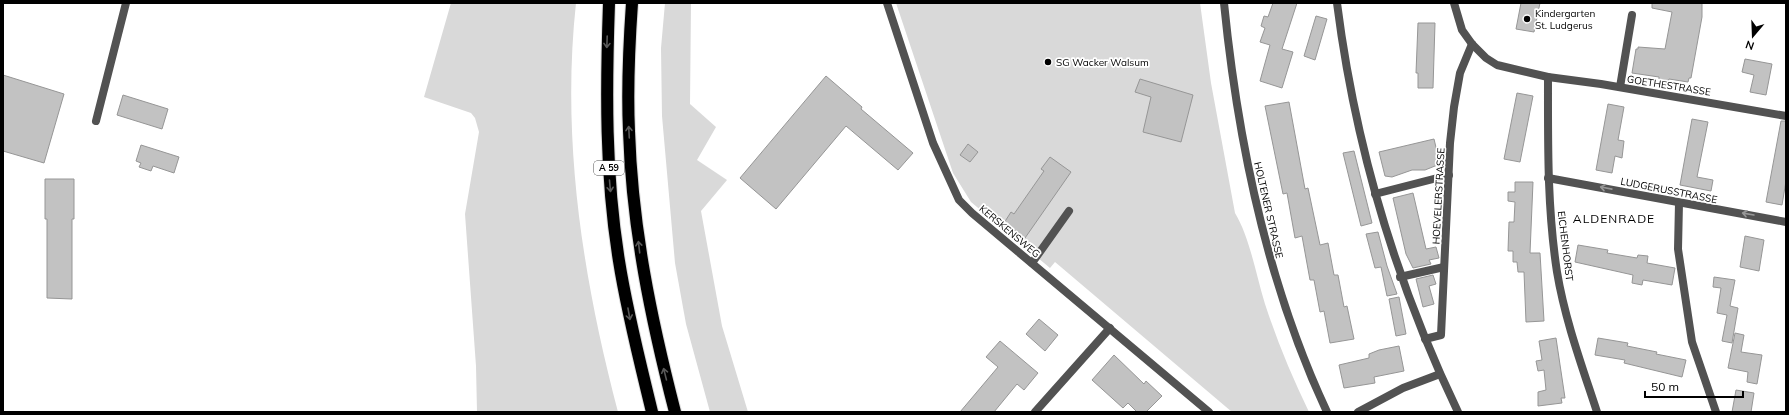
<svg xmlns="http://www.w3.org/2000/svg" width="1789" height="415" viewBox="0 0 1789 415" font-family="Mulish,sans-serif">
  <rect width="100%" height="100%" fill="#fff"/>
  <!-- green -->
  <g fill="#d9d9d9">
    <path d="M451,3H576C561,141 583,279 618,412H477L476,366L465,214L479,132L475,118L471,113L424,97Z"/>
    <polygon points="665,3 691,3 690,104 716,127 697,160 727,180 701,211 722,326 748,412 710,412 686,324 675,263 662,116 661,48"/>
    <path d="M896,3H1200L1211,83L1235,213C1250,238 1256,275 1265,304C1277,341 1292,377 1309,412H1232L1055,262L1050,268L971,202L953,173Z"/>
  </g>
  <!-- building -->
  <g fill="#c2c2c2" stroke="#969696">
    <polygon points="1273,3 1297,3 1282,49 1293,52 1282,88 1260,81 1270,45 1260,42 1265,28 1261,26 1264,16 1268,17"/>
    <polygon points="1521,3 1540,3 1534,32 1516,29"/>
    <polygon points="1652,3 1702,3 1702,17 1691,78 1689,78 1688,82 1669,79 1668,81 1659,79 1659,77 1632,73 1636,49 1638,49 1638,47 1665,49 1672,12 1652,8"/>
    <polygon points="1316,16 1327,19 1315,60 1304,56"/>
    <polygon points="1418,23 1435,23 1433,88 1418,88 1418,73 1416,73"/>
    <polygon points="1745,59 1772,64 1766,95 1750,92 1754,75 1742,72"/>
    <polygon points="3,75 64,94 44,163 3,151"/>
    <polygon points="826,76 862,107 861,109 913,153 898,170 846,126 776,209 740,178"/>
    <polygon points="1140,79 1193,95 1181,142 1143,132 1151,97 1135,92"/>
    <polygon points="1517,93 1533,96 1520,162 1504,159"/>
    <polygon points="123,95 168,109 162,129 117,115"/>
    <polygon points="1289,102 1305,189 1308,188 1320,245 1328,243 1334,275 1338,275 1344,307 1347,306 1354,339 1330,343 1324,311 1320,312 1314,280 1310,280 1302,236 1295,238 1287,193 1283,194 1265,106"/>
    <polygon points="1608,104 1624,107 1618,140 1624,141 1622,158 1615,156 1612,173 1596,170"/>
    <polygon points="1692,119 1708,122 1697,177 1713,180 1711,191 1680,185"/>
    <polygon points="1781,121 1786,121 1786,181 1782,205 1766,202"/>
    <polygon points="1434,139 1440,164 1425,170 1412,170 1392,177 1385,176 1379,152"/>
    <polygon points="968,144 978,152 970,162 960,155"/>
    <polygon points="141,145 179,157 174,173 153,166 151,171 139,167 141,163 136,161"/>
    <polygon points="1354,151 1372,223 1361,226 1343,153"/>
    <polygon points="1050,157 1071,172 1025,238 1004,223 1011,212 1014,214 1044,171 1041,169"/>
    <polygon points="45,179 74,179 74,219 72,219 72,299 47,298 47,219 45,219"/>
    <polygon points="1515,182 1533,182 1530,253 1540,253 1544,321 1526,322 1524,272 1518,272 1517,262 1513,262 1513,251 1508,251 1509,222 1514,222 1515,202 1508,201 1508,192 1515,192"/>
    <polygon points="1413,193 1426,249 1436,247 1439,258 1429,260 1431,264 1413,268 1406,254 1393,198"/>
    <polygon points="1378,232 1387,266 1397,294 1387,296 1381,267 1375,268 1366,234"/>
    <polygon points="1745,236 1764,240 1759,271 1740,267"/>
    <polygon points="1578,245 1608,250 1607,253 1637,258 1638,255 1648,256 1647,263 1675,268 1672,285 1643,280 1642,285 1632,283 1633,275 1575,262"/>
    <polygon points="1433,275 1436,284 1429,286 1434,304 1423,307 1416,279"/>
    <polygon points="1714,277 1735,280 1730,306 1738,308 1732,343 1722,341 1727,315 1717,313 1721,288 1713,287"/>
    <polygon points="1399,297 1406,334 1396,336 1389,299"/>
    <polygon points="1039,319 1058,335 1045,351 1026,334"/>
    <polygon points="1735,333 1744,335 1741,352 1762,355 1757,384 1747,382 1748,372 1728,368"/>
    <polygon points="1556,338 1565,398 1561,398 1562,403 1538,406 1538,392 1546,390 1544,370 1538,371 1536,361 1542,360 1539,341"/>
    <polygon points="1598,338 1628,343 1627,346 1657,352 1656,354 1686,360 1682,377 1624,363 1625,360 1595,355"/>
    <polygon points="1000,341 1038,373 1024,390 1017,384 994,412 960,412 998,367 986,357"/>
    <polygon points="1399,346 1404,371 1374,377 1375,383 1344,388 1339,365 1369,358 1369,354 1379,350"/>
    <polygon points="1114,355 1144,384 1146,381 1162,396 1146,412 1137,412 1128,403 1123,408 1092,380"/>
    <polygon points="1736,390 1754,393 1751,412 1732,412"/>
  </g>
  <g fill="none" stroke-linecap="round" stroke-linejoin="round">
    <defs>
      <g id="motorway">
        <path d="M609,3C606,89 605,175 619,261C627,312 640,362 652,412"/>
        <path d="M632,3C629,46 627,88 629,131C632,227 651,319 675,412"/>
      </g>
    </defs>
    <!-- motorway casing -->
    <use href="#motorway" stroke="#dbdbdb" stroke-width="14"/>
    <!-- service -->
    <g stroke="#525252" stroke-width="8">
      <polyline points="1620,87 1632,15"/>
      <polyline points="96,121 126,3"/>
      <polyline points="1375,194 1449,175"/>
      <polyline points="1032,263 1069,211"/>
      <polyline points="1400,277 1444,267"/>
      <polyline points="1035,412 1110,328"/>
    </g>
    <!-- minor -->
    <g stroke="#525252" stroke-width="8">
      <polyline points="887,3 933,143 959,200 972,213 1209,412"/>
      <path d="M1337,3C1355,145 1396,283 1458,412"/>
      <polyline points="1454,3 1462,30 1472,44 1486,58 1497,65 1548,77 1601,84 1786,116"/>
      <path d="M1548,77C1548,142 1547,207 1557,272C1565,320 1582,366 1597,412"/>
      <polyline points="1548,178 1786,222"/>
      <polyline points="1679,203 1678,249 1692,342 1716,412"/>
      <polyline points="1425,339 1441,335 1450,143 1454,107 1460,73 1472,44"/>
      <polyline points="1358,412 1403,388 1440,374"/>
    </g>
    <!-- tertiary -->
    <path stroke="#525252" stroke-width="8" d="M1224,3C1238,144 1267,284 1327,412"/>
    <!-- motorway -->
    <use href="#motorway" stroke="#000" stroke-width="12"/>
  </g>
  <!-- one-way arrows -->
  <defs><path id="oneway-shaft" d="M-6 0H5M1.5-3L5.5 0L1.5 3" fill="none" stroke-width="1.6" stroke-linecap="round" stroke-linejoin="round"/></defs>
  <g stroke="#595959">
    <use href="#oneway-shaft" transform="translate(607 42) rotate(92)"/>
    <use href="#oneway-shaft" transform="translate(629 132) rotate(-93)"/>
    <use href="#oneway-shaft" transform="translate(610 186) rotate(85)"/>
    <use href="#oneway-shaft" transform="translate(639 247) rotate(-97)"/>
    <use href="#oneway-shaft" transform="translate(629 314) rotate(80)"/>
    <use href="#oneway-shaft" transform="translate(665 374) rotate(-104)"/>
  </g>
  <g stroke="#979797">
    <use href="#oneway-shaft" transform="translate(1606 188) rotate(-169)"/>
    <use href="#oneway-shaft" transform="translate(1748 214) rotate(-170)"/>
  </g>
  <!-- markers -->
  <g fill="#000" stroke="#fff" stroke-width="1.5">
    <circle cx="1527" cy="19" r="4"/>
    <circle cx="1048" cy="62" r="4"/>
  </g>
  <g text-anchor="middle" stroke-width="3.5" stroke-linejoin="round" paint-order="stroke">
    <!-- shield labels -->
    <rect fill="#fff" stroke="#4c4c4c" stroke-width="1" x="594" y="161" width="30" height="14" rx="3"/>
    <g font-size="9" font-weight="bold" fill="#000">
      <text x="609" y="171">A 59</text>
    </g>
    <!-- poi labels -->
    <g font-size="10" fill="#000" stroke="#fff" text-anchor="start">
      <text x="1535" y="17">Kindergarten<tspan x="1535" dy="12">St. Ludgerus</tspan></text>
      <text x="1056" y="66">SG Wacker Walsum</text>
    </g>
    <!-- street labels -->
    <g font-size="10" fill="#000" stroke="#fff">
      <text transform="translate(1669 85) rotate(9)" y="4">GOETHESTRASSE</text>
      <text transform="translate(1669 190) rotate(11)" y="4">LUDGERUSSTRASSE</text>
      <text transform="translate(1438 196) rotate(-87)" y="4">HOEVELERSTRASSE</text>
      <text transform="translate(1269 210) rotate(77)" y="4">HOLTENER STRASSE</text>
      <text transform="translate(1010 231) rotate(40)" y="4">KERSKENSWEG</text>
      <text transform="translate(1566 246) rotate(83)" y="4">EICHENHORST</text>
    </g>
    <!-- quarter labels -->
    <g font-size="12" letter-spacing="1" fill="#000" stroke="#fff">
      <text x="1614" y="223">ALDENRADE</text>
    </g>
  </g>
  <!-- border -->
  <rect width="1789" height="415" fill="none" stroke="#000000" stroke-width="8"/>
  <!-- north arrow -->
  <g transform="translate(1753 36) rotate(199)" stroke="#ffffff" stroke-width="3" paint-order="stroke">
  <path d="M0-3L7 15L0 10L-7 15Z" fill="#000000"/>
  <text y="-6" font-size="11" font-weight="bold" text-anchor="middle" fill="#000000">N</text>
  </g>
  <!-- scale -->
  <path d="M1645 391v6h98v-6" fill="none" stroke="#000000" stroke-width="2"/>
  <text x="1651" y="391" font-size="12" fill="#000000" stroke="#ffffff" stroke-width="3" paint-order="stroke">50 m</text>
</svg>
